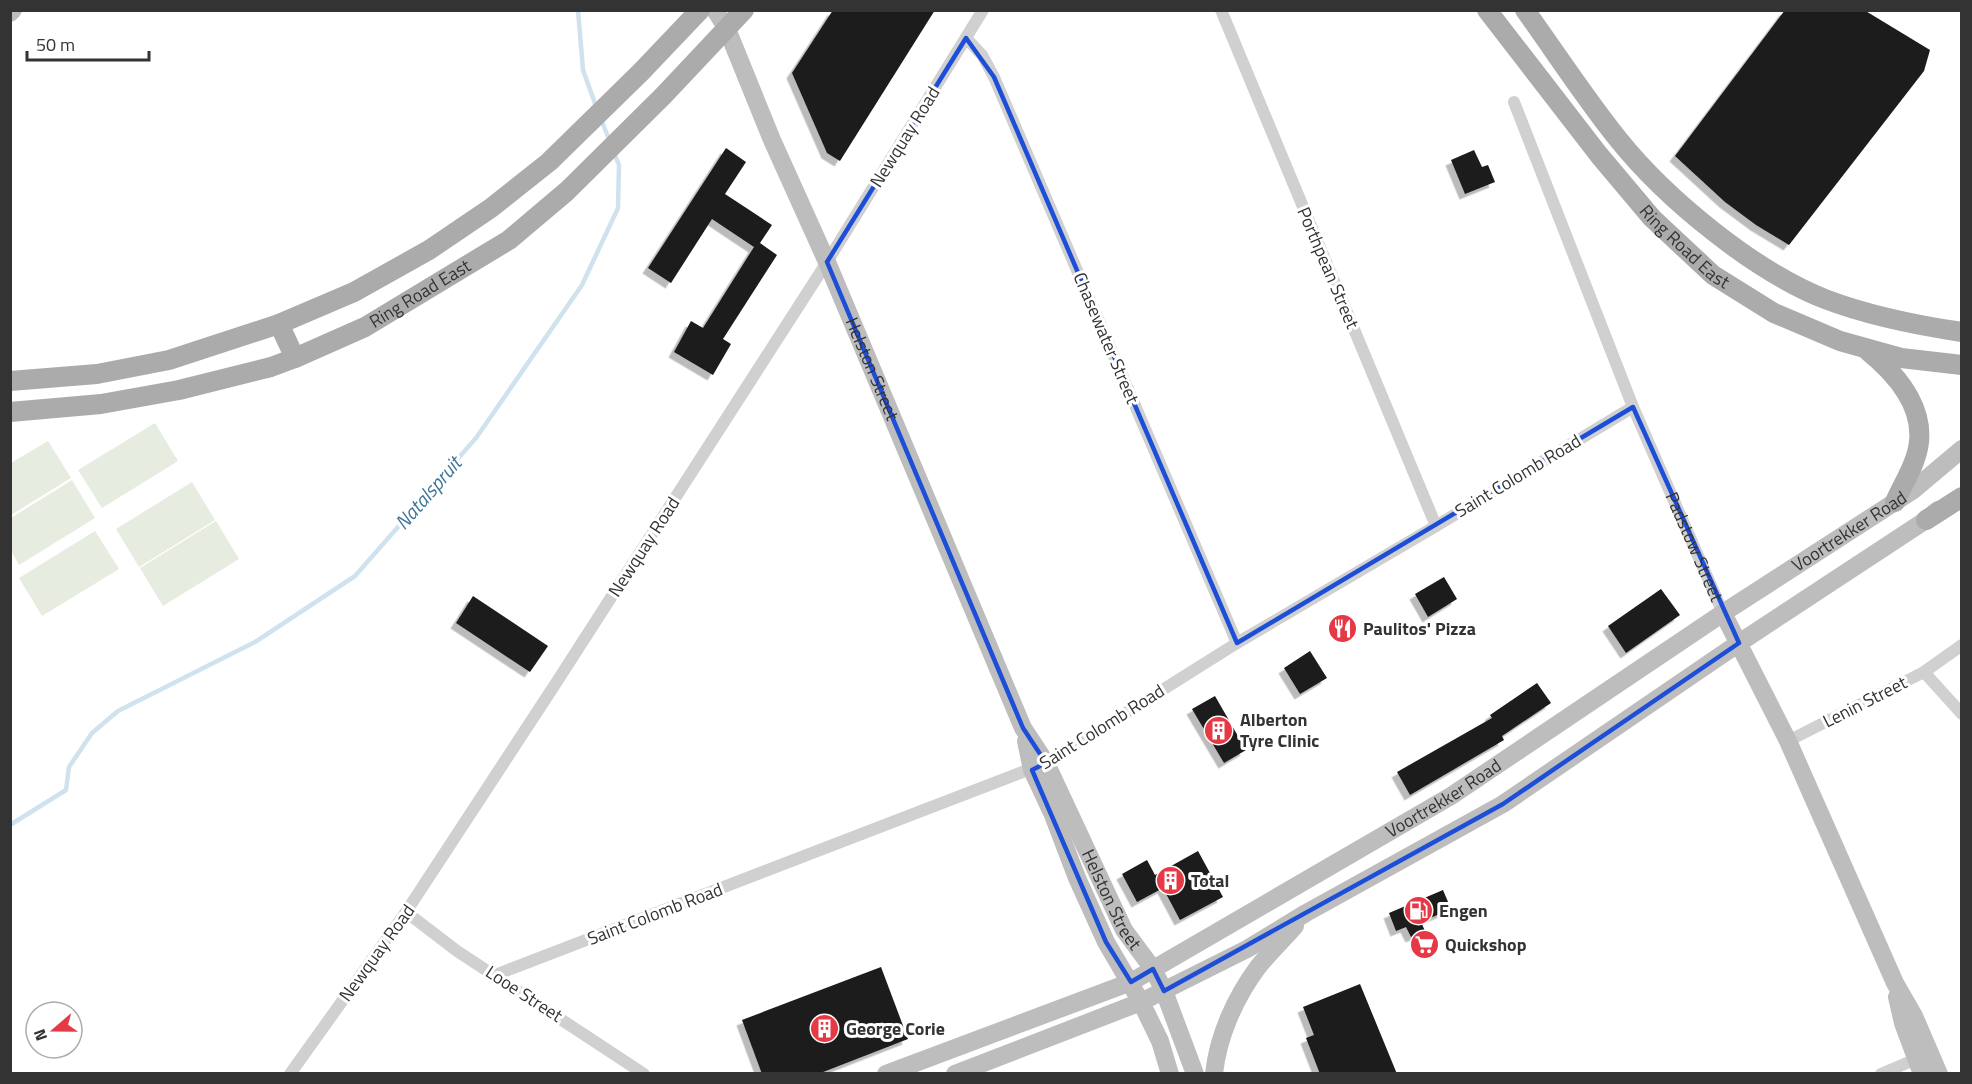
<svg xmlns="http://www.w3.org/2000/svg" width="1972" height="1084" viewBox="0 0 1972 1084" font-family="'Titillium Web',sans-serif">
  <defs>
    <filter id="shadow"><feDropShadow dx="-5.5" dy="5.5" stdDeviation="0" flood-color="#0004"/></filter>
  </defs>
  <rect width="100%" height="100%" fill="#fff"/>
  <!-- green -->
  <g fill="#e6ecdf">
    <polygon points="155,423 178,461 102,508 78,470"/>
    <polygon points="48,441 71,478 11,515 11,463"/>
    <polygon points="72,480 95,518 19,565 11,551 11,518"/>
    <polygon points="192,482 215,520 139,567 116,529"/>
    <polygon points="216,521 239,559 163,606 140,568"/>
    <polygon points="95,531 119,569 42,616 19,578"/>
  </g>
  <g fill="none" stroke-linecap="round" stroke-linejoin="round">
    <!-- stream -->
    <g stroke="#cfe2ee" stroke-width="4.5">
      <polyline points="578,10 583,70 597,109"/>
      <polyline points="601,119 610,142"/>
      <polyline points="10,825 66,790 69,767 92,733 118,711 255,642 355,576 476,438 582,285 618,208 619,165 614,153"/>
    </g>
  </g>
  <!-- building -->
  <g fill="#1a1a1a" filter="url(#shadow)">
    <polygon points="833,10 935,10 840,161 827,153 792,73"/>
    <polygon points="1785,10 1864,10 1930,50 1924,71 1789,245 1756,225 1725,202 1675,156"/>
    <polygon points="726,148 746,162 725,194 772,225 760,243 777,255 723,339 731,344 713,375 674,352 691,321 703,328 754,247 712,219 671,283 648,268"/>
    <polygon points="1474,150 1482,167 1488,165 1495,182 1465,194 1451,160"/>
    <polygon points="1444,577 1457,599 1428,617 1415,594"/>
    <polygon points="1661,589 1680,615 1626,653 1608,626"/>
    <polygon points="473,596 548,646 530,672 456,623"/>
    <polygon points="1310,651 1327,678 1300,694 1284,668"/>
    <polygon points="1537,683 1551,703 1502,736 1504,740 1410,795 1397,772 1492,718 1490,715"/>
    <polygon points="1215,696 1246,750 1224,763 1192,709"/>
    <polygon points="1198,851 1223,897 1180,920 1163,888 1137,902 1122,874 1147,860 1155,875"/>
    <polygon points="1443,890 1451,909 1421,922 1425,931 1411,937 1406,927 1396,931 1389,913"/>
    <polygon points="881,967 908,1039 818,1074 762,1074 742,1020"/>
    <polygon points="1360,984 1397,1074 1320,1074 1306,1038 1314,1035 1303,1007"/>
  </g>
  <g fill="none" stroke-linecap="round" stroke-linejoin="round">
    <!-- street -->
    <g stroke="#d0d0d0" stroke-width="12">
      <polyline points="1221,10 1436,526"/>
      <polyline points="966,38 982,55 994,77 1237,643"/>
      <path id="s1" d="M1514,102L1633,407L1723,613"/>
      <polyline points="1924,672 1962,714"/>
      <polyline points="1788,741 1924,672 1962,645"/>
      <polyline points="406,912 457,951 644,1074"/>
      <polyline points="495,975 1046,763 1237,643 1436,526 1633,407"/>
      <polyline points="290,1074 406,912 556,683 827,262 983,10"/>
      <polyline points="1881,1074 1921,1057"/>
    </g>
    <!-- secondary -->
    <g stroke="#bdbdbd" stroke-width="18">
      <path id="s2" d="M715,10L727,29L772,140L827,262L1023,728L1046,763L1124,930L1153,969L1164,991L1195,1074"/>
      <polyline points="10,13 13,10"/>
      <polyline points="1723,613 1788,741 1895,983 1914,1016 1939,1074"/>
      <polyline points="1026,741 1032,770 1053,815 1077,878 1106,942 1141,1002 1160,1041 1170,1074"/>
      <polyline points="1897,997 1903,1023 1922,1074"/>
      <path id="s3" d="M886,1074L1131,982L1162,964L1451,796L1723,613L1912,491L1962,449"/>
      <polyline points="955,1074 1141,1002 1247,949 1306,913 1503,804 1739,643 1926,520 1938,510"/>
      <path d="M1214,1074C1218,1036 1235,998 1258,967C1269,953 1283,940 1295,926"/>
    </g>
    <!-- primary -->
    <g stroke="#ababab" stroke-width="20">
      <path id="s4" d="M1487,10L1599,155L1652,218L1713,275L1774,313L1840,341L1901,358L1962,365"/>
      <path d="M1525,10C1556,53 1585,98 1618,139C1666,199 1754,271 1825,299C1869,316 1915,325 1962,332"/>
      <polyline points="279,324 295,358"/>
      <path d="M1868,351C1900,377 1931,415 1915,459C1910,474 1901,488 1895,502"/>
      <polyline points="10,381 97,374 169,360 279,324 354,292 429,250 491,208 549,162 641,72 700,10"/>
      <path id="s5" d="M10,412L101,404L179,390L271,367L295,358L365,327L509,240L567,191L663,96L744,10"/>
      <polyline points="1926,520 1962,497"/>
    </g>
  </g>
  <!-- marked area -->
  <path fill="none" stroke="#1d4ed8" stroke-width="4.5" stroke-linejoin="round" d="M966,38L994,77L1237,643L1633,407L1739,643L1503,804L1164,991L1153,969L1131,982L1106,942L1032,770L1046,763L1023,728L827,262Z"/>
  <!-- icons -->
  <defs>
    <symbol id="restaurant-disc" viewBox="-11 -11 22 22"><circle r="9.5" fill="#e63946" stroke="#fff"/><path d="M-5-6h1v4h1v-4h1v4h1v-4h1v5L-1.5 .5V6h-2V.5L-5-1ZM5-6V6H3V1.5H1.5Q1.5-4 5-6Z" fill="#fff"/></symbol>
    <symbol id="building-disc" viewBox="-11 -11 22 22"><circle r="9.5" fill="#e63946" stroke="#fff"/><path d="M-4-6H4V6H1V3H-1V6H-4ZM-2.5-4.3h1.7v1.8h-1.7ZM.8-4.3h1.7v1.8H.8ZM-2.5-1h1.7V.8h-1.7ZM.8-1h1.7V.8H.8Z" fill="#fff"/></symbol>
    <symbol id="fuel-disc" viewBox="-11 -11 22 22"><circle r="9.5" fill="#e63946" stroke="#fff"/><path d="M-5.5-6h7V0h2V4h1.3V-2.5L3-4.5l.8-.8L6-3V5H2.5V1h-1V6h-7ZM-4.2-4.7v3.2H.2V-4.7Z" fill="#fff"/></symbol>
    <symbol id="supermarket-disc" viewBox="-11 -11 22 22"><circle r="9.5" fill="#e63946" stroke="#fff"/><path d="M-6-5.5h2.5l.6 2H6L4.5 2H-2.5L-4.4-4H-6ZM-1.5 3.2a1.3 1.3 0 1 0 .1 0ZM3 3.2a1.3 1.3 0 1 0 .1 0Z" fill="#fff"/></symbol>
  </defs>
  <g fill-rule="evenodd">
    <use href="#restaurant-disc" x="1326" y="612" width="33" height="33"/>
    <use href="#building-disc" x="1202" y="714" width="33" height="33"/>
    <use href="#building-disc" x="1154" y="864" width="33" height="33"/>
    <use href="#fuel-disc" x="1402" y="894" width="33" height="33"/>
    <use href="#supermarket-disc" x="1408" y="928" width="33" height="33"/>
    <use href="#building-disc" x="808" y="1012" width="33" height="33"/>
  </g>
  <g text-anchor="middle" stroke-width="6" stroke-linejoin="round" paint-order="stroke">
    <!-- street labels -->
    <g font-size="18" fill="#333" stroke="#fff">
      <text transform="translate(905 137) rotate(-58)" y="6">Newquay Road</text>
      <text dy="6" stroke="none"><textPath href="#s4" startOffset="309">Ring Road East</textPath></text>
      <text transform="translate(1328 268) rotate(67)" y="6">Porthpean Street</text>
      <text dy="6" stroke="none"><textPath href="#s5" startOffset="432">Ring Road East</textPath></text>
      <text transform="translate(1106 338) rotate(67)" y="6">Chasewater Street</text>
      <text dy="6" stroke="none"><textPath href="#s2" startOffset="392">Helston Street</textPath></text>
      <text transform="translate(1518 476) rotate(-31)" y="6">Saint Colomb Road</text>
      <text dy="6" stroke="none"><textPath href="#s3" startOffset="1110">Voortrekker Road</textPath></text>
      <text transform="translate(644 547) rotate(-57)" y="6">Newquay Road</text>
      <text dy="6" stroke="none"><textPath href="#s1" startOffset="480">Padstow Street</textPath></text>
      <text transform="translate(1865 702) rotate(-27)" y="6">Lenin Street</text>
      <text transform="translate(1102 727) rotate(-32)" y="6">Saint Colomb Road</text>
      <text dy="6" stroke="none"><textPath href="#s3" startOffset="624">Voortrekker Road</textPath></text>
      <text dy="6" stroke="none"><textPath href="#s2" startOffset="975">Helston Street</textPath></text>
      <text transform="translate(655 914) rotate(-21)" y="6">Saint Colomb Road</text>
      <text transform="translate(377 953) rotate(-54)" y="6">Newquay Road</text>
      <text transform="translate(524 994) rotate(33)" y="6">Looe Street</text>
    </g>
    <!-- poi labels -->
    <g font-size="18" font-weight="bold" fill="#333" stroke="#fff" text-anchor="start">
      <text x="1363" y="635">Paulitos' Pizza</text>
      <text x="1240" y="726">Alberton<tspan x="1240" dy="21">Tyre Clinic</tspan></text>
      <text x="1191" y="887">Total</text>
      <text x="1439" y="917">Engen</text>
      <text x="1445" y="951">Quickshop</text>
      <text x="846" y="1035">George Corie</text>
    </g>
    <!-- water labels -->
    <g font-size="20" font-style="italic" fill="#3f7597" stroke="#fff">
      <text transform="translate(428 493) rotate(-49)" y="7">Natalspruit</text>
    </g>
  </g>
  <!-- border -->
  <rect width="1972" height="1084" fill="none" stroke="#333333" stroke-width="24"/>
  <!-- north arrow -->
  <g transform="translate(54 1030) rotate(250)"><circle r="28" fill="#ffffff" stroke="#adadad" stroke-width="1.5"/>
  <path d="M0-4.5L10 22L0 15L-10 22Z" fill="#e63946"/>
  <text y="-9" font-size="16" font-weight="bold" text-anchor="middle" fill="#333333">N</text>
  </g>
  <!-- scale -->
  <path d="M27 51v9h122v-9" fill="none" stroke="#333333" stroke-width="3"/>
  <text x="36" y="51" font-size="18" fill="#333333" stroke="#ffffff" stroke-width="4.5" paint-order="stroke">50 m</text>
</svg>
